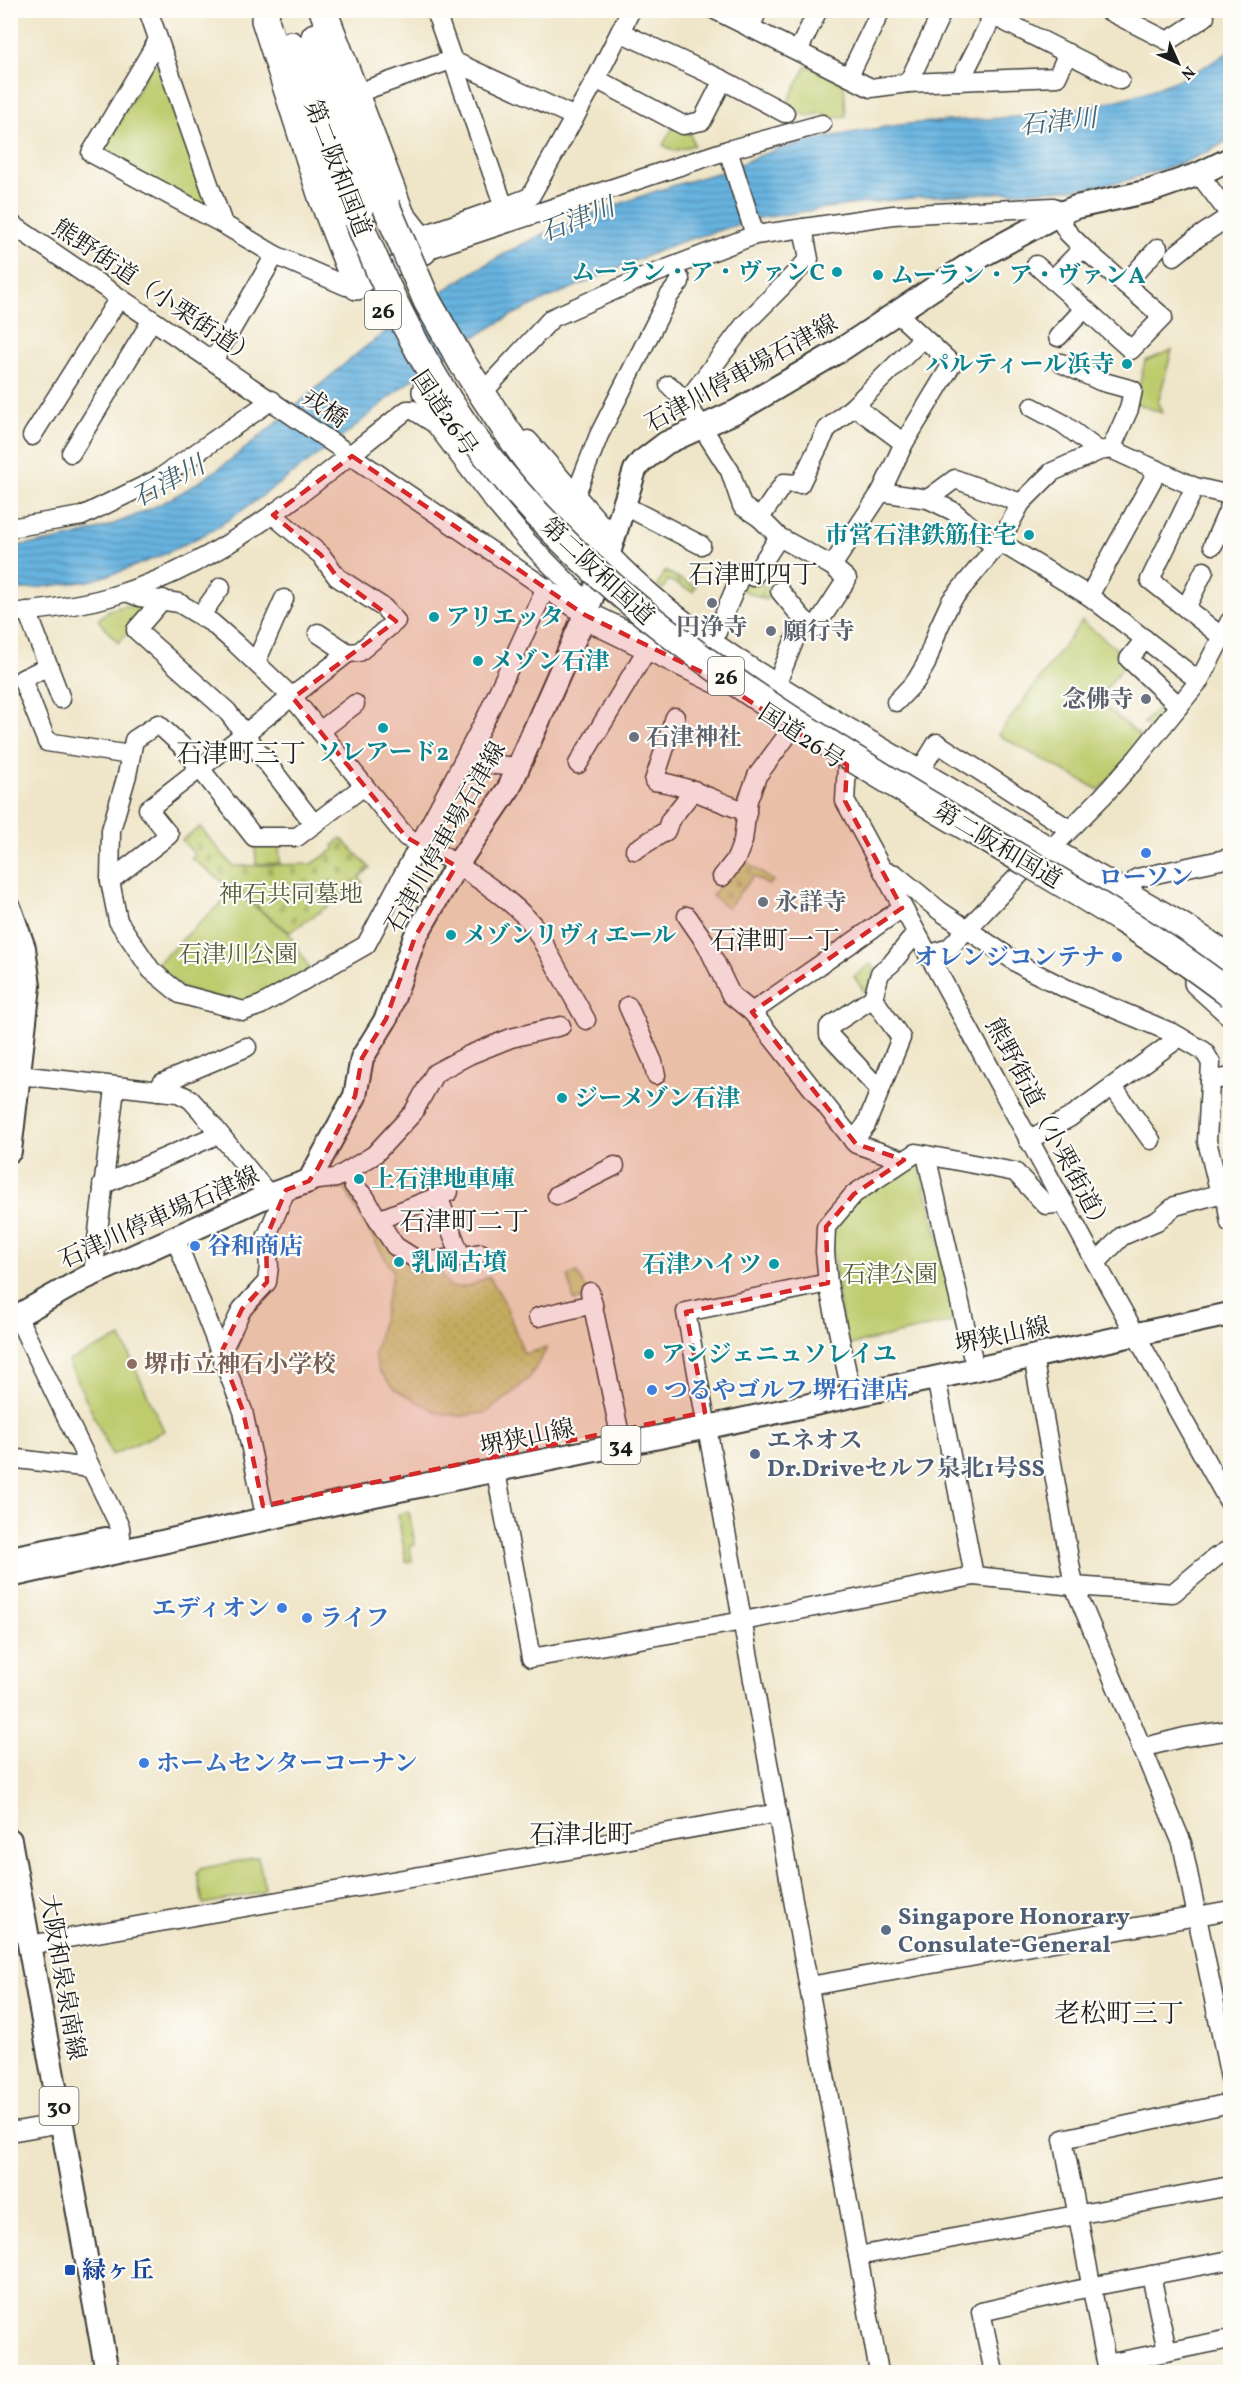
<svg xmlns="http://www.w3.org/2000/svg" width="1241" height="2383" viewBox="0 0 1241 2383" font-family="Vollkorn,'Noto Serif JP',serif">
  <defs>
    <pattern id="grass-dots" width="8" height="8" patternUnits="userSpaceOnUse" patternTransform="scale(1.5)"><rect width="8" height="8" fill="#becc6e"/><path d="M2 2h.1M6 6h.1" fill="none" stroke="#a3af5f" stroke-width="1.8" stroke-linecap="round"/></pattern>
    <pattern id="cemetery-stones" width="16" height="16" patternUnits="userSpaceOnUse" patternTransform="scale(1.5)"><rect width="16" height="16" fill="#becc6e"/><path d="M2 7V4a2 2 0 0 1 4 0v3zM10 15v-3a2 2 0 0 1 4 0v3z" fill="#a3af5f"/></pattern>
    <pattern id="water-rules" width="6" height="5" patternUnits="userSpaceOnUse" patternTransform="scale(1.5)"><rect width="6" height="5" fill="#67b3e0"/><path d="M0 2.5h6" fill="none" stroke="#5491b5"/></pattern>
  </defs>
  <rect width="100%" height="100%" fill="#fdfcf7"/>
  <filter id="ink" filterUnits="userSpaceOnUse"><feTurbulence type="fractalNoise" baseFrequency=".0167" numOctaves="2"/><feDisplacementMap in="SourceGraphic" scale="12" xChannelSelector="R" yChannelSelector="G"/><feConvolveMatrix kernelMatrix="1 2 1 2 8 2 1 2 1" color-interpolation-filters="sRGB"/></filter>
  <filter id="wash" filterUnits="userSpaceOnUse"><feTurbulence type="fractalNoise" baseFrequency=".008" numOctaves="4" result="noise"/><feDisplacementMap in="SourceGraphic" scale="24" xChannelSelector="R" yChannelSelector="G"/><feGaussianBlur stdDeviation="1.35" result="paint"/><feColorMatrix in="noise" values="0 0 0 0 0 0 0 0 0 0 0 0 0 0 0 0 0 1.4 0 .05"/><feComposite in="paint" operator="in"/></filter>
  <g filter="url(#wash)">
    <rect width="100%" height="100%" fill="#efe5c8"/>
    <!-- grass -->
    <path fill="url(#grass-dots)" stroke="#6d7445" stroke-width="1.5" d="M345,1181L373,1223L438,1266L443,1277L451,1287C466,1289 476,1284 489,1276L505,1303L524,1354L547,1348L530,1377L508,1397L485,1413L460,1416L439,1413L396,1390L379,1371L374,1356L393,1272L344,1188L342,1183Z"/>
    <!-- cemetery -->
    <g fill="url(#cemetery-stones)" stroke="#6d7445" stroke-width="1.5">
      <polygon points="665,571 696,587 693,592 668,580 663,589 657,586"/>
      <polygon points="746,577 772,590 788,606 768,596 766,600 740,589"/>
      <polygon points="1165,698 1171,703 1151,728 1144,723"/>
      <polygon points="200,827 233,866 312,864 335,849 333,846 341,838 370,868 359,878 363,882 290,932 191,858 195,855 182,840"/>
      <polygon points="744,860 773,881 768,885 753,876 728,908 712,896 737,861"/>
    </g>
    <!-- park -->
    <g fill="#becc6e" stroke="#6d7445" stroke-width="1.5">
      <polygon points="152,65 162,66 209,205 203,210 105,153 104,147"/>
      <polygon points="807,65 844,83 846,116 825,119 824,113 807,116 786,105"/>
      <polygon points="673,127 687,134 690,133 694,145 674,151 663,145"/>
      <polygon points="1172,350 1158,403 1162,413 1135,403 1145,361"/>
      <polygon points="124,606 142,606 146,613 118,643 98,620 109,610"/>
      <polygon points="1082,621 1129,659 1097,700 1145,740 1099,790 998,735"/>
      <polygon points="279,842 280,863 256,864 255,843"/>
      <polygon points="235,892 289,933 310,970 246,1005 184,989 155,966 214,909"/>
      <polygon points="870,964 876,969 866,994 854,977"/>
      <polygon points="917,1157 960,1320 845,1346 830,1230 856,1198"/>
      <polygon points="577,1273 587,1290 583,1299 574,1301 568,1276"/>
      <polygon points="121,1337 164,1431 112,1455 68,1361"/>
      <polygon points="409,1512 415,1545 410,1546 412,1561 406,1562 398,1514"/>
      <polygon points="258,1857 265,1888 261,1893 203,1904 197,1873 200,1869"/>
    </g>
    <!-- water -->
    <path fill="url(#water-rules)" stroke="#42687e" stroke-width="1.5" d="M1230,51V139L1213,149L1182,163L1124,181L1086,188L920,197L848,205L760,218L677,243L544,300L510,316L471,339L402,387L345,435L250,505L213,530L165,554L122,571L89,581L11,591V546C91,541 169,507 233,458C280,422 322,381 368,345C424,302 486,259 551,231C605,208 661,188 717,173C730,170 741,163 754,158C793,142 850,133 892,126C936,119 982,121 1027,116C1098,108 1170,92 1230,51Z"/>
  </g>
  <g filter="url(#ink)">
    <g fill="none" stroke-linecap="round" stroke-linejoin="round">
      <defs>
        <g id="minor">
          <polyline points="148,10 223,224 275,255 346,286 357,286 423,251 728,150 822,124"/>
          <polyline points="715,10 871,88 908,83 1057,77 1068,53"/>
          <polyline points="982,10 1120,80"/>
          <polyline points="1107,10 1168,41 1205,17 1192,10"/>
          <polyline points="750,28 758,10"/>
          <polyline points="620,32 723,80 785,113"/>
          <polyline points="158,40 91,153 223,224"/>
          <polyline points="798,51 818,10"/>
          <polyline points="849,76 881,10"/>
          <polyline points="596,79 683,125 702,121 723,80"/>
          <polyline points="960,81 993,16"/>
          <polyline points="908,83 943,10"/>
          <polyline points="354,94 451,60 575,117"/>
          <polyline points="728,150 755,235"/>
          <polyline points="1199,174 1230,215"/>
          <polyline points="504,207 530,197 596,79 631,10"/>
          <polyline points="10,223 585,615"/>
          <polyline points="418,237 504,207 435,10"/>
          <polyline points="1174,256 1194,240 1230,216"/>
          <polyline points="1052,280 1083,248"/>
          <polyline points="1125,284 1158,248"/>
          <polyline points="1058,337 1084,309"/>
          <polyline points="213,361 275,255"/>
          <polyline points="1061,363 1100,381 1133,390 1129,409 1111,449"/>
          <polyline points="669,385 686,402 745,324 809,259 803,228"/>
          <polyline points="485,390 552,318 640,279 755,235 893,215 1053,207 1068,233 1083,248 1163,317 1131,350 1036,265"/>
          <polyline points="686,402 730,471 742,506 760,518 784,483 800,484 827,429 854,406 922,339"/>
          <polyline points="854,406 904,443"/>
          <polyline points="1032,407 1062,423 1099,451"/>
          <polyline points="435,424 494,502 527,541 588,603"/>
          <polyline points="32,436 119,298"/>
          <polyline points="528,440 614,539"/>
          <polyline points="71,453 152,320"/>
          <polyline points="1195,487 1150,580 1222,637"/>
          <polyline points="881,492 928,499 955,479 1021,503"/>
          <polyline points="575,496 599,435 669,296 680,282 680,279"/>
          <polyline points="928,499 953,511 995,547"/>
          <polyline points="625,506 701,545"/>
          <polyline points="273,515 321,555 337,577 384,608 396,621 359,652 348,653"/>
          <polyline points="760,518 779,537 832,566"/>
          <polyline points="10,528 82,516 160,478 272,400"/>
          <polyline points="1000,542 1089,596 1199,681"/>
          <polyline points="1213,545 1230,506"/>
          <polyline points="753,577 779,537"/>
          <polyline points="780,591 803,619 815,628 847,579 832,566 881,492 904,443 952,364 897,313"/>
          <path d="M126,592L140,597L179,603L212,623L235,643L293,698L406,837C441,852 509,896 533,925L586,1020"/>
          <polyline points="1089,596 1158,470"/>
          <polyline points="163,599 136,630 227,711 314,824"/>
          <polyline points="1186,608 1204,571"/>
          <polyline points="27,611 61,699"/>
          <path d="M10,613C44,610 77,606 109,597C225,565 315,481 407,410H413L435,424L439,421"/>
          <polyline points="201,615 221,587"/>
          <polyline points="1145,639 1129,659 1179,706"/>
          <polyline points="711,646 742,572"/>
          <polyline points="256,662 284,599"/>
          <polyline points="49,666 22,679 47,742 130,755"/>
          <polyline points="775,688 803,619"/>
          <polyline points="896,702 916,681 926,664 938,629 951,601 1000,542 1021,503 1052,472 1099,451 1111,449 1195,487 1230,495"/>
          <path d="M675,717L654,781C687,785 715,801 747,812"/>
          <polyline points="320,731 355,704"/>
          <polyline points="463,762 518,767"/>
          <polyline points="578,764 648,648"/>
          <polyline points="847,765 845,801 1096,1263 1230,1504"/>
          <polyline points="918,774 937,743 1069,829"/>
          <polyline points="364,786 297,837 254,837 183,747 158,724 134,740 127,775 111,830 110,881 118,921 151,970 180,994 244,1011 261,1005 366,945 487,716 546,587"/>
          <polyline points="635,850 666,831 670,820 694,790"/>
          <polyline points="883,871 895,874 940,911 1025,968 1065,988 1175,1034 1204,1051 1211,1063 1207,1141 1217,1182 1225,1192 1230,1223"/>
          <polyline points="722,877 736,859 743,841 748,800 757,776 792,729"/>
          <polyline points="110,881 169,835 148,809 348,653 318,633"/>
          <polyline points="1125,894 1137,878 1230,858"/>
          <polyline points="687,916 707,945 731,995 752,1012 856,1144 904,1160"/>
          <polyline points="928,955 949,948 1022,872 1050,850 1103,796 1137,758 1199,681 1230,621"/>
          <polyline points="873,998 829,1027 829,1035 880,1090"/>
          <polyline points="628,1006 653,1062 656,1075"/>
          <polyline points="752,1012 902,908"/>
          <polyline points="10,1074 178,1093 190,1099 201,1111 269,1195"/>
          <polyline points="1210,1081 1230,1077"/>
          <polyline points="1113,1087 1151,1140"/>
          <polyline points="158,1091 162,1083 247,1047"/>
          <polyline points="1028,1140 1069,1118 1180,1037"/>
          <polyline points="853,1141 866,1125 901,1038 873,998 880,973 892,963 916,933"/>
          <polyline points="926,1155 972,1355"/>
          <path d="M348,1172L354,1186L365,1197L378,1220L395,1246L422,1263C442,1259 461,1257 481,1253"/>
          <polyline points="309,1181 336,1178 374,1155 413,1113 435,1073 469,1055 511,1038 561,1026"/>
          <polyline points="102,1185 219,1134"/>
          <polyline points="557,1195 615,1166"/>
          <polyline points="438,1196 461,1257"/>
          <polyline points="378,1220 449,1192"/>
          <polyline points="175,1237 243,1411 263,1506"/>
          <polyline points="1096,1263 1122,1236 1157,1221 1175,1206 1230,1191"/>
          <polyline points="93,1274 115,1088"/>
          <polyline points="828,1283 825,1252 826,1227 854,1194 916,1153 1015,1172 1046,1205 1064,1203"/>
          <polyline points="590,1292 619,1430"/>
          <polyline points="17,1316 120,1527 121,1536"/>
          <polyline points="538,1317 593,1304"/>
          <polyline points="221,1353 242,1309 267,1282 269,1266 266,1238 286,1190"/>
          <polyline points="1033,1356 1074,1586 1182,1843 1230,2078"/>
          <polyline points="936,1377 974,1576"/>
          <polyline points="849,1382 828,1283 686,1312 879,2372"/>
          <polyline points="10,1458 90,1468"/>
          <polyline points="496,1472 531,1658 743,1621 974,1576 1074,1586 1173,1593 1216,1557 1230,1549"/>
          <polyline points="1141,1748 1185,1737 1230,1730"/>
          <polyline points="29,1945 778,1813"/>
          <polyline points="810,1986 1230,1910"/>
          <polyline points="10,2132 62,2123"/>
          <polyline points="858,2256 1230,2186"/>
          <polyline points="1151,2275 1167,2351"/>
          <polyline points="1107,2364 1230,2339"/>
          <polyline points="994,2372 981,2312 1090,2287 1230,2260"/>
          <polyline points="1108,2372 1063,2139 1230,2103"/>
        </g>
        <g id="major">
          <polyline points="10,909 24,948 29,986 10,1151"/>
          <polyline points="10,1315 17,1316 85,1278 269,1195 309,1181 355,1096 362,1058 386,1019 415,937 456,866 509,788 585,615 607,559 635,470 641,462 666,443 737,411 839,351 985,254 1059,214 1076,207 1150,191 1199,174 1230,159"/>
          <polyline points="10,1558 106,1539"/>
          <polyline points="10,1576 345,1501 708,1427 1230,1314"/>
          <polyline points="10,1840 107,2372"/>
        </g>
        <g id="highway">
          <polyline points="266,10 265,20 322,197 357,286"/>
          <polyline points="323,10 401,215 418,237 423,251"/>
          <polyline points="315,37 371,206"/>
          <polyline points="291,45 358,220"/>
          <path d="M463,364C516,447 575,535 651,599C709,649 774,687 839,727C920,775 1001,822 1082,870C1132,899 1185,925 1230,960"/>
          <polyline points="426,391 451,425"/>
          <polyline points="585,615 716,679"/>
          <polyline points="1198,982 1230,1011"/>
        </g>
      </defs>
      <!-- minor casing -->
      <use href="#minor" stroke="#3c3a36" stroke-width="21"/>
      <!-- major casing -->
      <use href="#major" stroke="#3c3a36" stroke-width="26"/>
      <!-- highway casing -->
      <use href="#highway" stroke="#3c3a36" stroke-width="30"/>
      <!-- minor -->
      <use href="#minor" stroke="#fff" stroke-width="18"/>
      <!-- major -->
      <use href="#major" stroke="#fff" stroke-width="22"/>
      <!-- highway -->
      <use href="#highway" stroke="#fff" stroke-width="27"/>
      <defs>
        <g id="highway-bridge">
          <polyline points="386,206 427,301 463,364"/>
          <path d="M358,220C389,297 427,374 476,441C604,613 792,723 972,830C1060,882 1150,932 1230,994"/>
        </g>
      </defs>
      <!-- highway-bridge casing -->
      <use href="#highway-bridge" stroke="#3c3a36" stroke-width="30" stroke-linecap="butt"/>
      <!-- highway-bridge -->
      <use href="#highway-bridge" stroke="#fff" stroke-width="27"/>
    </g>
  </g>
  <!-- marked area -->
  <path fill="#d62828" fill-opacity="0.2" stroke="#d62828" stroke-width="4.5" stroke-dasharray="12 8" stroke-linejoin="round" d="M352,456L585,615L716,679L847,765L845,801L902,908L752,1012L856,1144L904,1160L854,1194L826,1227L828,1283L686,1312L705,1412L263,1506L243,1411L221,1353L242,1309L267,1282L266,1238L286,1190L309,1181L318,1168L355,1096L362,1058L386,1019L415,937L456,866L406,837L293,698L396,621L337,577L321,555L273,515Z"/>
  <!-- markers -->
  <g fill="#0f9aa8" stroke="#fdfcf7" stroke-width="2">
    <circle cx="837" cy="272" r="6"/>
    <circle cx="878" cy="275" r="6"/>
    <circle cx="1127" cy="364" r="6"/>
    <circle cx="1029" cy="535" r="6"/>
    <circle cx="434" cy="617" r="6"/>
    <circle cx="478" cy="661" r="6"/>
    <circle cx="383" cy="728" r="6"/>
    <circle cx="451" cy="935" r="6"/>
    <circle cx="562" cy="1098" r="6"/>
    <circle cx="359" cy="1179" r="6"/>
    <circle cx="399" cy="1262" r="6"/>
    <circle cx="774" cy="1264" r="6"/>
    <circle cx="649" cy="1354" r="6"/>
  </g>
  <g fill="#6b7280" stroke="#fdfcf7" stroke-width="2">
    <circle cx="712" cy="603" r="6"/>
    <circle cx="771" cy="631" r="6"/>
    <circle cx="1146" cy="699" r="6"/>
    <circle cx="634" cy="737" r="6"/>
    <circle cx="763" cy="902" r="6"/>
  </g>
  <g fill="#3f7fe0" stroke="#fdfcf7" stroke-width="2">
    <circle cx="1146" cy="853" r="6"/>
    <circle cx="1117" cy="957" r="6"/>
    <circle cx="195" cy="1246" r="6"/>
    <circle cx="652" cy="1390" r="6"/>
    <circle cx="282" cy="1608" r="6"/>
    <circle cx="307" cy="1618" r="6"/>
    <circle cx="144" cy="1763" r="6"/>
  </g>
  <circle fill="#8d6e63" stroke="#fdfcf7" stroke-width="2" cx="132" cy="1364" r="6"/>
  <g fill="#5c6f8a" stroke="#fdfcf7" stroke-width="2">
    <circle cx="755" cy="1454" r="6"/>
    <circle cx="886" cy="1930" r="6"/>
  </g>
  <rect fill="#1a4fb4" stroke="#fdfcf7" stroke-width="2" x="64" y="2264" width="12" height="12" rx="3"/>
  <g text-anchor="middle" stroke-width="4.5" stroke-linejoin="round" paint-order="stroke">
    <!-- shield labels -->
    <g fill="#fdfcf7" stroke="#605f5e" stroke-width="1.5">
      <rect x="365" y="291" width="36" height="38" rx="4.5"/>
      <rect x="708" y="657" width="36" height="38" rx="4.5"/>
      <rect x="601.5" y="1426" width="39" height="38" rx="4.5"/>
      <rect x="39.5" y="2087" width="39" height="38" rx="4.5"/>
    </g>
    <g font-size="22" font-weight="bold" fill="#1c1c1c">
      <text x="383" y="318">26</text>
      <text x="726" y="684">26</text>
      <text x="621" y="1453">34</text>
      <text x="59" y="2114">30</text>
    </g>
    <!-- street labels -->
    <g font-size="24" fill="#1c1c1c" stroke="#fdfcf7">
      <text transform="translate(338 168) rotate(69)" y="8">第二阪和国道</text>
      <text transform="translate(155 292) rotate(34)" y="8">熊野街道（小栗街道）</text>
      <text transform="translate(741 373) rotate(-29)" y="8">石津川停車場石津線</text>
      <text transform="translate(325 408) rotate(35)" y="8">戎橋</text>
      <text transform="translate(445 413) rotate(56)" y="8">国道26号</text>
      <text transform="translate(598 571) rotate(43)" y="8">第二阪和国道</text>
      <text transform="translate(802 736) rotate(33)" y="8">国道26号</text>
      <text transform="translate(445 837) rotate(-60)" y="8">石津川停車場石津線</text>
      <text transform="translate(998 845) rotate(31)" y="8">第二阪和国道</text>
      <text transform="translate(1049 1126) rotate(62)" y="8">熊野街道（小栗街道）</text>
      <text transform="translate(159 1217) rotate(-24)" y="8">石津川停車場石津線</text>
      <text transform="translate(1002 1335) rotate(-12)" y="8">堺狭山線</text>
      <text transform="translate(527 1437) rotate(-12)" y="8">堺狭山線</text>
      <text transform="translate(63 1977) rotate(80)" y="8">大阪和泉泉南線</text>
    </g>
    <!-- culture labels -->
    <g font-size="24" font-weight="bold" fill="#0d838f" stroke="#fdfcf7" text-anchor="start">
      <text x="825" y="280" text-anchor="end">ムーラン・ア・ヴァンC</text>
      <text x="890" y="283">ムーラン・ア・ヴァンA</text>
      <text x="1115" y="372" text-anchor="end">パルティール浜寺</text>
      <text x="1017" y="543" text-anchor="end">市営石津鉄筋住宅</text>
      <text x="446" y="625">アリエッタ</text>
      <text x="490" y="669">メゾン石津</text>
      <text x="383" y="760" text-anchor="middle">ソレアード2</text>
      <text x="463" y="943">メゾンリヴィエール</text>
      <text x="574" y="1106">ジーメゾン石津</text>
      <text x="371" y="1187">上石津地車庫</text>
      <text x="411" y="1270">乳岡古墳</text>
      <text x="762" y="1272" text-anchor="end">石津ハイツ</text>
      <text x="661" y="1362">アンジェニュソレイユ</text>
    </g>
    <!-- worship labels -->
    <g font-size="24" font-weight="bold" fill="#5b616d" stroke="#fdfcf7" text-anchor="start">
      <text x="712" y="635" text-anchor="middle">円浄寺</text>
      <text x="783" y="639">願行寺</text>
      <text x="1134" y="707" text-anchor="end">念佛寺</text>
      <text x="646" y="745">石津神社</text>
      <text x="775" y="910">永詳寺</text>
    </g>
    <!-- shop labels -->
    <g font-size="24" font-weight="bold" fill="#366cbe" stroke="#fdfcf7" text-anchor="start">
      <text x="1146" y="885" text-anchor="middle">ローソン</text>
      <text x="1105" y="965" text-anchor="end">オレンジコンテナ</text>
      <text x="207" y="1254">谷和商店</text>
      <text x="664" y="1398">つるやゴルフ 堺石津店</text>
      <text x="270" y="1616" text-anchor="end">エディオン</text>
      <text x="319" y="1626">ライフ</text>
      <text x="156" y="1771">ホームセンターコーナン</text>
    </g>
    <!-- park labels -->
    <g font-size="24" fill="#555a39" stroke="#fdfcf7">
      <text x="291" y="902">神石共同墓地</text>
      <text x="238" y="962">石津川公園</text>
      <text x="890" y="1282">石津公園</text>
    </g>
    <!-- education labels -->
    <g font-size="24" font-weight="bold" fill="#785e54" stroke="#fdfcf7" text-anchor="start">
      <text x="144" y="1372">堺市立神石小学校</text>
    </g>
    <!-- service labels -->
    <g font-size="24" font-weight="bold" fill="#4e5e75" stroke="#fdfcf7" text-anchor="start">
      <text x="767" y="1448">エネオス<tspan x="767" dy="28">Dr.Driveセルフ泉北1号SS</tspan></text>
      <text x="898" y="1924">Singapore Honorary<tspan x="898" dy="28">Consulate-General</tspan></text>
    </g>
    <!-- transit labels -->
    <g font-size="24" font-weight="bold" fill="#164399" stroke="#fdfcf7" text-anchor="start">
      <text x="82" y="2278">緑ヶ丘</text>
    </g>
    <!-- water labels -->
    <g font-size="26" font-style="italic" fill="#3e6074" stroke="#fdfcf7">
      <text transform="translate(1058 121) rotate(-6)" y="9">石津川</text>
      <text transform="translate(577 219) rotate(-21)" y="9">石津川</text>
      <text transform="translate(168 481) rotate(-28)" y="9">石津川</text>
    </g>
    <!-- neighbourhood labels -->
    <g font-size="26" fill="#1c1c1c" stroke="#fdfcf7">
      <text x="753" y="583">石津町四丁</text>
      <text x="241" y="762">石津町三丁</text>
      <text x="775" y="949">石津町一丁</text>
      <text x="464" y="1230">石津町二丁</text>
      <text x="581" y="1843">石津北町</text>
      <text x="1119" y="2022">老松町三丁</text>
    </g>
  </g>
  <!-- margin -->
  <rect width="1241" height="2383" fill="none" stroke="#fdfcf7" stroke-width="36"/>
  <!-- north arrow -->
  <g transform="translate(1178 63) rotate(135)" stroke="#fdfcf7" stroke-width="4.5" paint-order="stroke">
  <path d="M0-4.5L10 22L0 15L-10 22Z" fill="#1c1c1c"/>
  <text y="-9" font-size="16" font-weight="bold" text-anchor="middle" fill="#1c1c1c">N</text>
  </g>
</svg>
